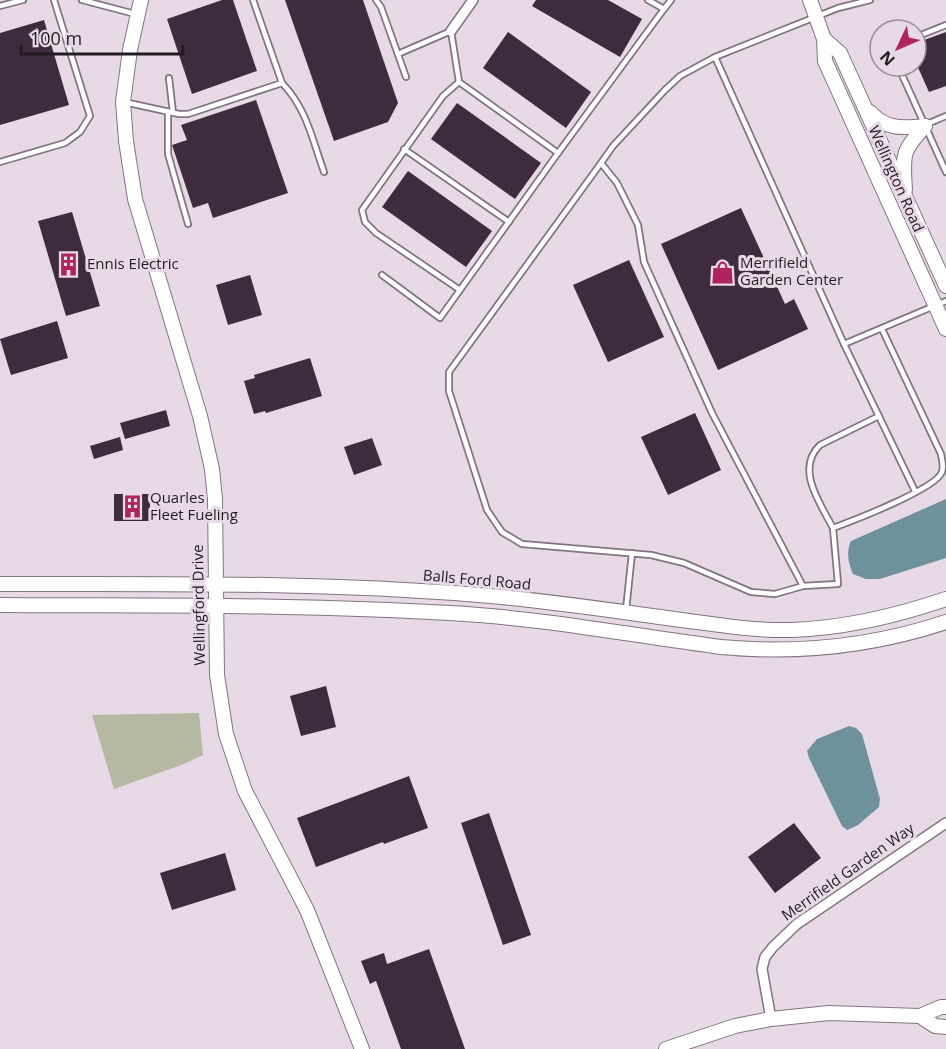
<svg xmlns="http://www.w3.org/2000/svg" width="946" height="1049" viewBox="0 0 946 1049" font-family="'Open Sans',sans-serif">
  <rect width="100%" height="100%" fill="#e8d9e7"/>
  <!-- green -->
  <polygon fill="#b6b8a2" points="199,713 203,755 184,764 114,789 92,715"/>
  <!-- water -->
  <g fill="#6e929d">
    <path d="M946,499V558L880,579H866L853,574C848,563 846,551 851,541Z"/>
    <polygon points="849,726 856,728 862,734 880,799 879,807 858,825 847,830 842,826 809,758 807,751 817,739"/>
  </g>
  <!-- building -->
  <g fill="#3e2b3e">
    <polygon points="222,0 233,0 257,71 192,94 167,19"/>
    <polygon points="285,0 363,0 398,103 388,122 334,141"/>
    <polygon points="536,0 608,0 642,19 620,57 532,6"/>
    <polygon points="44,20 69,105 0,125 0,33"/>
    <polygon points="508,32 591,92 566,128 483,68"/>
    <polygon points="946,32 946,86 929,92 916,63 916,43"/>
    <polygon points="256,100 288,193 213,218 208,203 193,208 172,145 187,140 181,125"/>
    <polygon points="457,103 541,163 515,199 431,139"/>
    <polygon points="408,171 492,231 466,267 382,207"/>
    <polygon points="741,208 785,304 794,299 808,329 718,370 661,244"/>
    <polygon points="72,212 100,306 66,316 38,221"/>
    <polygon points="629,260 664,337 608,362 573,285"/>
    <polygon points="250,275 262,315 228,325 216,285"/>
    <polygon points="57,321 68,358 11,375 0,339"/>
    <polygon points="310,358 322,396 266,413 265,411 254,414 244,381 255,378 254,375"/>
    <polygon points="166,410 170,426 125,439 120,423"/>
    <polygon points="695,413 721,470 668,495 641,437"/>
    <polygon points="120,437 123,450 94,459 90,446"/>
    <polygon points="372,438 382,465 354,475 344,447"/>
    <rect x="114" y="494" width="36" height="27"/>
    <polygon points="326,686 336,727 301,736 290,696"/>
    <polygon points="409,776 428,828 384,844 383,842 316,867 297,818"/>
    <polygon points="489,813 531,935 503,945 461,823"/>
    <polygon points="794,823 821,858 775,893 748,857"/>
    <polygon points="225,853 236,890 172,910 160,873"/>
    <polygon points="429,949 465,1049 401,1049 376,981 370,984 361,961 384,953 387,964"/>
  </g>
  <g fill="none" stroke-linecap="round" stroke-linejoin="round">
    <defs>
      <g id="lane">
        <polyline points="82,0 135,14"/>
        <polyline points="376,0 381,7 406,77"/>
        <polyline points="648,0 664,9 671,0"/>
        <polyline points="870,0 838,8 715,57 844,344 946,301"/>
        <polyline points="0,6 23,0"/>
        <polyline points="916,37 946,25"/>
        <polyline points="398,54 451,31 459,82 558,153 664,9"/>
        <polyline points="715,57 680,76 665,90 613,146 601,163 617,183 638,225 644,262 712,413 803,586 838,584 833,528"/>
        <polyline points="898,66 946,172"/>
        <polyline points="169,78 173,113"/>
        <path d="M282,83C307,109 312,139 324,172"/>
        <polyline points="124,102 179,114 188,114 282,83 253,0"/>
        <polyline points="168,112 168,154 188,224"/>
        <polyline points="927,124 946,116"/>
        <polyline points="404,149 509,222"/>
        <polyline points="0,162 65,143 80,132 90,116 54,0"/>
        <polyline points="601,163 449,372 449,391 487,510 502,532 522,544 651,555 684,563 751,592 775,594 803,586"/>
        <polyline points="382,275 440,318 460,290 376,233 365,222 362,210 443,96 459,82"/>
        <polyline points="460,290 558,153"/>
        <polyline points="844,344 915,491"/>
        <path d="M879,416L820,445C795,469 820,503 833,528C852,521 936,489 942,472C944,466 942,460 941,454L882,329"/>
        <polyline points="626,610 632,553"/>
      </g>
      <g id="street">
        <polyline points="451,31 473,0"/>
        <polyline points="771,1019 762,969 765,957 773,947 797,924 946,823"/>
      </g>
      <g id="secondary">
        <polyline points="141,0 130,50 123,102 126,141 135,199 200,416 212,469 215,499 217,675 226,734 245,791 307,910 362,1049"/>
        <polyline points="810,0 824,39 825,61 946,329"/>
        <polyline points="824,39 840,53 946,286"/>
        <path d="M870,112C886,130 903,128 925,126"/>
        <path d="M905,190C903,155 901,152 925,126"/>
        <path d="M0,584C159,584 319,582 478,595C546,600 614,611 682,620C718,625 755,631 792,630C845,628 896,616 946,599"/>
        <path d="M0,605C150,606 300,604 450,613C541,618 631,635 721,647C797,654 874,646 946,622"/>
        <polyline points="920,1016 935,1026 946,1027"/>
        <polyline points="666,1049 735,1026 771,1019 829,1013 920,1016 941,1007 946,1007"/>
      </g>
    </defs>
    <!-- lane casing -->
    <use href="#lane" stroke="#827481" stroke-width="8"/>
    <!-- street casing -->
    <use href="#street" stroke="#827481" stroke-width="12"/>
    <!-- secondary casing -->
    <use href="#secondary" stroke="#827481" stroke-width="16"/>
    <!-- lane -->
    <use href="#lane" stroke="#fff" stroke-width="4.5"/>
    <!-- street -->
    <use href="#street" stroke="#fff" stroke-width="9"/>
    <!-- secondary -->
    <use href="#secondary" stroke="#fff" stroke-width="14"/>
  </g>
  <!-- icons -->
  <defs>
    <symbol id="building-bare" viewBox="-9 -9 18 18"><path d="M-4-6H4V6H1V3H-1V6H-4ZM-2.5-4.3h1.7v1.8h-1.7ZM.8-4.3h1.7v1.8H.8ZM-2.5-1h1.7V.8h-1.7ZM.8-1h1.7V.8H.8Z" fill="#af235f" stroke="#e8d9e7" stroke-width="2.5" paint-order="stroke"/></symbol>
    <symbol id="shop-bare" viewBox="-9 -9 18 18"><path d="M-5-2.5h2.3a2.7 3.5 0 0 1 5.4 0H5L5.5 6h-11ZM-1.5-2.5h3a1.5 2.3 0 0 0-3 0Z" fill="#af235f" stroke="#e8d9e7" stroke-width="2.5" paint-order="stroke"/></symbol>
  </defs>
  <g fill-rule="evenodd">
    <use href="#building-bare" x="52" y="248" width="33" height="33"/>
    <use href="#shop-bare" x="706" y="256" width="33" height="33"/>
    <use href="#building-bare" x="116" y="490" width="33" height="33"/>
  </g>
  <g text-anchor="middle" stroke-width="6" stroke-linejoin="round" paint-order="stroke">
    <!-- street labels -->
    <g font-size="15" fill="#221c21" stroke="#e8d9e7">
      <text transform="translate(896 179) rotate(66)" y="5">Wellington Road</text>
      <text transform="translate(477 580) rotate(5)" y="5">Balls Ford Road</text>
      <text transform="translate(199 605) rotate(-91)" y="5">Wellingford Drive</text>
      <text transform="translate(848 872) rotate(-35)" y="5">Merrifield Garden Way</text>
    </g>
    <!-- poi labels -->
    <g font-size="15" fill="#221c21" stroke="#e8d9e7" text-anchor="start">
      <text x="740" y="268">Merrifield<tspan x="740" dy="17">Garden Center</tspan></text>
      <text x="87" y="269">Ennis Electric</text>
      <text x="150" y="503">Quarles<tspan x="150" dy="17">Fleet Fueling</tspan></text>
    </g>
  </g>
  <!-- north arrow -->
  <g transform="translate(898 48) rotate(226)"><circle r="28" fill="#e8d9e7" stroke="#998d98" stroke-width="1.5"/>
  <path d="M0-4.5L10 22L0 15L-10 22Z" fill="#af235f"/>
  <text y="-9" font-size="16" font-weight="bold" text-anchor="middle" fill="#221c21">N</text>
  </g>
  <!-- scale -->
  <path d="M21 45v9h162v-9" fill="none" stroke="#221c21" stroke-width="3"/>
  <text x="30" y="45" font-size="18" fill="#221c21" stroke="#e8d9e7" stroke-width="4.5" paint-order="stroke">100 m</text>
</svg>
